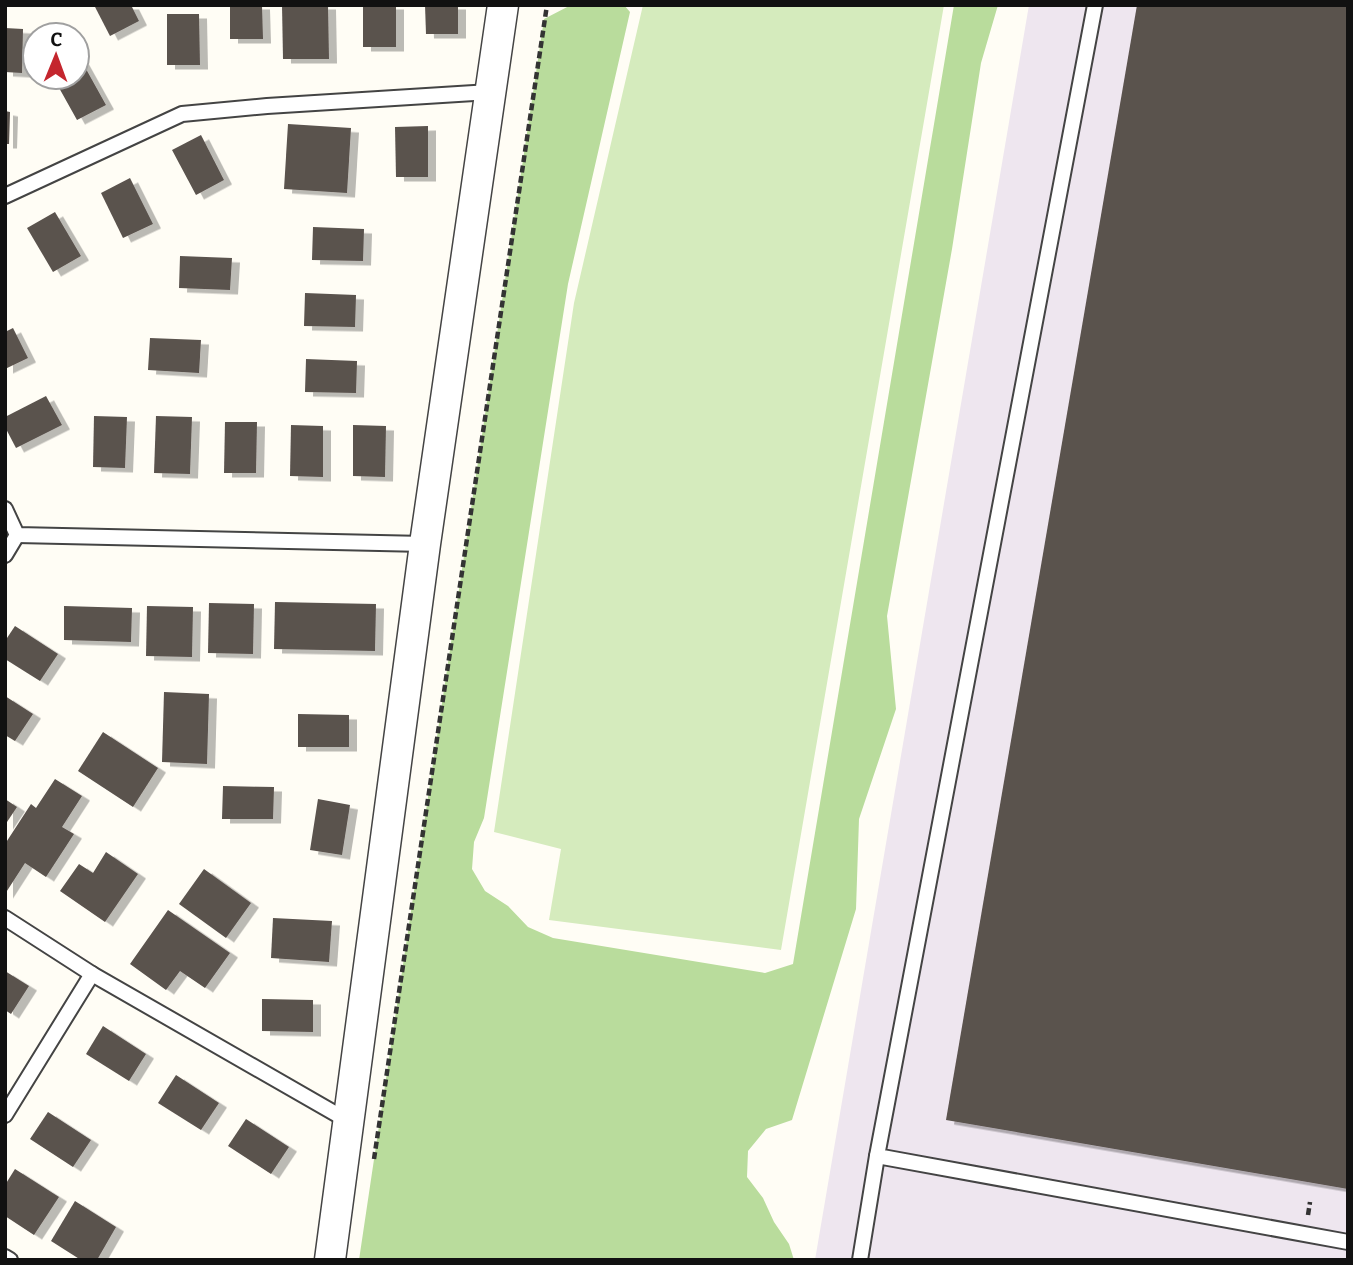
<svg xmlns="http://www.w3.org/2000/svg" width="1353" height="1265" viewBox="0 0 1353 1265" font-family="Bitter,serif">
  <defs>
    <filter id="shadow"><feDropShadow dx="8" dy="4.5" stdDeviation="0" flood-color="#0004"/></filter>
  </defs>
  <rect width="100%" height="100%" fill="#fffdf5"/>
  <!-- industrial -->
  <polygon fill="#eee6ef" points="1029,5 1348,5 1348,1260 815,1260"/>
  <!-- green -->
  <polygon fill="#d5ebbd" points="643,5 944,5 781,950 549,920 561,849 494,832 574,303"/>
  <!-- forest -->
  <polygon fill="#b9dc9c" points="571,5 624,5 630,12 568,284 484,818 474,842 472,869 485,891 508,906 528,927 553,938 765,973 793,964 954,5 998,5 981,63 952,249 887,616 896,709 859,819 856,909 792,1120 766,1129 748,1151 747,1177 763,1198 774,1222 789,1244 794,1260 359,1260 544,19"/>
  <!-- building -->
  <g fill="#5a524d" filter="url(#shadow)">
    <polygon points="94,5 131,5 139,21 110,36"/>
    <polygon points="230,5 262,5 263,39 230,39"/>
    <polygon points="282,5 328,5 329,59 283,59"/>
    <rect x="363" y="5" width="33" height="42"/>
    <polygon points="425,5 458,5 458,34 426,34"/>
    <polygon points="1137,5 1348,5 1348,1189 946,1120"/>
    <polygon points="167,14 199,14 200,65 167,65"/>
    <polygon points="5,28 23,29 22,73 5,72"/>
    <polygon points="81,60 106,105 77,120 53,77 77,77 77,62"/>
    <polygon points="5,111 10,112 9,144 5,144"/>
    <polygon points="288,124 351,128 347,193 284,189"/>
    <polygon points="428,126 428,177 396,177 395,127"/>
    <polygon points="201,135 224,180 196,195 172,150"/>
    <polygon points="130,178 153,224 123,238 101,193"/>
    <polygon points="55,212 81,256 53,272 27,228"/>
    <polygon points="313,227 364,229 363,261 312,260"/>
    <polygon points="180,256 232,258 230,290 179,288"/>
    <polygon points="305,293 356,295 355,327 304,326"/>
    <polygon points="13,328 28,358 5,369 5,332"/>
    <polygon points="150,338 201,340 199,373 148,370"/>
    <polygon points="306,359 357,361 356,393 305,392"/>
    <polygon points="46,396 62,425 16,448 5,427 5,417"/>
    <polygon points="94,416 127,417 125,468 93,467"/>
    <polygon points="156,416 192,417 190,474 154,473"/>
    <polygon points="225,422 257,422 256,473 224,473"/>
    <polygon points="291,425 323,426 323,477 290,476"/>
    <polygon points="353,425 386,426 385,477 353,476"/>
    <polygon points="275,602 376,604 375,651 274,649"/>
    <polygon points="209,603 254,604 253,654 208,653"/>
    <polygon points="64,606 132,608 131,642 64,640"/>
    <polygon points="147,606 193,607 192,657 146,656"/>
    <polygon points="15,626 58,654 40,681 5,659 5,641"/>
    <polygon points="164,692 209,694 207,764 162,762"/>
    <polygon points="5,696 33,714 15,741 5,735"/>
    <polygon points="298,714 349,715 349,747 298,747"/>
    <polygon points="103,732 158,768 133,807 78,771"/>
    <polygon points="55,779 82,796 62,827 74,834 46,877 25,863 5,894 5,844 31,804 36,808"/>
    <polygon points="223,786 274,787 273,819 222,819"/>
    <polygon points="5,799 17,807 5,825"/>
    <polygon points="318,799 350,805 342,855 310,850"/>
    <polygon points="106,852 138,874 105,922 60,891 79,864 93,873"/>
    <polygon points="204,869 251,903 226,938 179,904"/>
    <polygon points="168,910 230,953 205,988 180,971 166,990 130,964"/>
    <polygon points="273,918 332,921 329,962 271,958"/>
    <polygon points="5,971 29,986 11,1014 5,1010"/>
    <polygon points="262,999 313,1000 313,1032 262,1031"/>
    <polygon points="103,1026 146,1054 129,1081 86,1054"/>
    <polygon points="176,1075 219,1103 201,1130 158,1103"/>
    <polygon points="48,1112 91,1140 73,1167 30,1139"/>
    <polygon points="246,1119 289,1147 271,1174 228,1146"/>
    <polygon points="15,1169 59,1197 34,1235 5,1216 5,1185"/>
    <polygon points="75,1201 116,1227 97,1260 81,1260 51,1241"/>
  </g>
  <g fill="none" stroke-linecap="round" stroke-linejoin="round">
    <defs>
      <g id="service">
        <polyline points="1095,5 877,1156 1348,1242"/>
        <polyline points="5,196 182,114 267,106 490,92"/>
        <polyline points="5,509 17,535 425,544"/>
        <polyline points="5,555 17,535"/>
        <polyline points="5,918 92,974 350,1122"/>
        <polyline points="5,1115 92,974"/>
        <polyline points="5,1257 10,1260"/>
        <polyline points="860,1260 877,1156"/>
      </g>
      <polyline id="minor" points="330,1260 425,544 503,5"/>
    </defs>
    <!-- service casing -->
    <use href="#service" stroke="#444" stroke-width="18"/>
    <!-- minor casing -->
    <use href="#minor" stroke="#444" stroke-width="33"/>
    <!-- path -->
    <g stroke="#333" stroke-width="4.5" stroke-dasharray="7 3.5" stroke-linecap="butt">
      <polyline points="374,1159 547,5"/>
      <polyline points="1308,1215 1310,1202"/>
    </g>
    <!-- service -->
    <use href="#service" stroke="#fff" stroke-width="14"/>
    <!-- minor -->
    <use href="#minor" stroke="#fff" stroke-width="30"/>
  </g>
  <!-- border -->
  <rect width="1353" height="1265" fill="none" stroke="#111111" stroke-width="14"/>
  <!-- north arrow -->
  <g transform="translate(56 56) rotate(1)"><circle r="33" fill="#ffffff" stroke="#a0a0a0" stroke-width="2"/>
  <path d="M0-5L12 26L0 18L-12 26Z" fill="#c4262e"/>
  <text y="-10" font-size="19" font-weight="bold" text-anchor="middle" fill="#111111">С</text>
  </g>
</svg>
